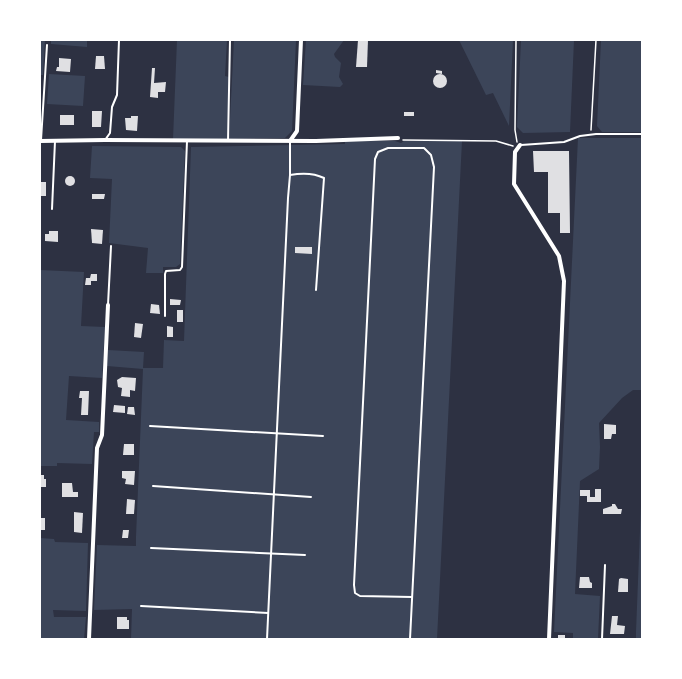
<svg xmlns="http://www.w3.org/2000/svg" width="682" height="679" viewBox="0 0 682 679" font-family="Poppins,sans-serif">
  <rect width="100%" height="100%" fill="#2d3142"/>
  <!-- green -->
  <g fill="#3c4559">
    <polygon points="40,40 45,40 43,75 40,75"/>
    <polygon points="51,40 87,40 87,47 51,44"/>
    <polygon points="177,40 227,40 225,76 229,77 227,139 173,139"/>
    <polygon points="234,40 296,40 292,131 285,138 229,139"/>
    <polygon points="306,40 344,40 334,54 335,57 341,63 339,77 343,84 340,87 303,85"/>
    <polygon points="459,40 513,40 509,126 493,93 486,95"/>
    <polygon points="521,40 574,40 570,132 523,133 517,127"/>
    <polygon points="601,40 642,40 642,132 602,132 597,126"/>
    <polygon points="49,74 85,76 83,106 47,104"/>
    <polygon points="578,138 642,138 642,390 633,390 622,398 599,423 600,447 599,469 580,481 575,594 600,596 598,639 573,639 573,633 554,632"/>
    <polygon points="345,141 395,141 401,143 404,141 462,141 437,639 131,639 132,609 94,610 97,545 136,546 136,537 143,369 107,366 108,350 144,352 143,368 163,368 164,340 184,341 191,147 345,144"/>
    <polygon points="92,146 181,147 185,151 180,264 176,267 163,267 163,273 146,273 148,248 109,243 112,179 90,178"/>
    <polygon points="40,270 84,272 81,326 105,327 102,378 69,376 66,420 99,422 99,432 94,432 92,464 57,463 57,466 40,466"/>
    <polygon points="642,480 642,639 636,639 636,632"/>
    <polygon points="40,538 54,539 55,542 88,543 86,611 53,610 54,617 86,617 84,639 40,639"/>
  </g>
  <!-- building -->
  <g fill="#e0e0e3">
    <polygon points="358,40 368,40 367,67 356,67"/>
    <polygon points="96,56 104,56 105,69 95,69"/>
    <polygon points="59,58 71,59 70,72 56,71 57,67 59,67"/>
    <polygon points="152,68 155,68 154,83 166,82 165,92 158,92 158,98 150,97"/>
    <polygon points="436,70 442,71 442,74 436,73"/>
    <circle cx="440" cy="81" r="7"/>
    <polygon points="92,111 102,111 101,127 92,127"/>
    <rect x="404" y="112" width="10" height="4"/>
    <rect x="60" y="115" width="14" height="10"/>
    <polygon points="131,116 138,116 137,131 126,130 125,118 131,118"/>
    <polygon points="533,151 569,151 570,233 560,233 560,213 548,213 548,172 534,172"/>
    <circle cx="70" cy="181" r="5"/>
    <rect x="40" y="182" width="6" height="14"/>
    <polygon points="92,194 105,194 104,199 92,199"/>
    <polygon points="91,229 103,230 102,244 92,243"/>
    <polygon points="49,231 58,231 58,242 45,241 45,234 49,234"/>
    <polygon points="295,247 312,247 312,254 295,253"/>
    <polygon points="91,274 97,274 97,281 91,281 91,285 85,285 86,278 90,278"/>
    <polygon points="170,299 181,300 180,305 170,305"/>
    <polygon points="151,304 159,305 160,314 150,313"/>
    <rect x="177" y="310" width="6" height="12"/>
    <polygon points="135,323 143,324 141,338 134,337"/>
    <polygon points="167,326 173,327 173,337 167,337"/>
    <polygon points="122,377 136,378 135,391 130,390 130,397 121,396 122,388 118,387 117,380"/>
    <polygon points="80,391 89,391 88,415 81,415 82,398 79,398"/>
    <polygon points="114,405 125,406 125,413 113,412"/>
    <polygon points="128,407 134,407 135,415 127,414"/>
    <polygon points="604,424 616,425 616,434 612,434 611,439 604,439"/>
    <polygon points="124,444 134,444 134,455 123,455"/>
    <polygon points="122,471 135,471 134,485 125,484 126,479 122,478"/>
    <polygon points="40,475 44,475 44,479 46,479 46,487 40,487"/>
    <polygon points="62,483 72,483 73,492 78,492 78,497 62,497"/>
    <polygon points="595,489 601,489 601,502 587,502 587,496 580,496 580,490 590,490 590,497 595,497"/>
    <polygon points="127,499 135,500 134,514 126,514"/>
    <polygon points="612,504 615,504 618,509 622,509 621,514 603,514 603,509 612,506"/>
    <polygon points="74,512 83,513 82,533 74,532"/>
    <rect x="40" y="518" width="5" height="12"/>
    <polygon points="123,530 129,530 128,538 122,538"/>
    <polygon points="580,577 589,577 590,582 592,583 592,588 579,588"/>
    <polygon points="621,578 628,579 628,592 618,592 619,579"/>
    <polygon points="612,616 618,616 617,625 625,626 624,634 610,634"/>
    <polygon points="117,617 127,617 127,620 129,620 129,629 117,629"/>
    <rect x="558" y="635" width="7" height="4"/>
  </g>
  <g fill="none" stroke-linecap="round" stroke-linejoin="round">
    <!-- path -->
    <g stroke="#fff" stroke-width="1.5">
      <polyline points="516,40 515,130 517,142"/>
      <polyline points="591,130 596,40"/>
      <polyline points="403,140 496,141 513,146"/>
    </g>
    <!-- service -->
    <g stroke="#fff" stroke-width="2">
      <polyline points="41,140 47,45"/>
      <polyline points="105,140 110,133 112,107 117,95 119,40"/>
      <polyline points="228,141 230,40"/>
      <polyline points="290,141 290,175"/>
      <polyline points="521,145 564,142 580,136 596,134 642,134"/>
      <polyline points="52,209 55,141"/>
      <polyline points="108,305 111,246"/>
      <polyline points="165,316 165,274 166,271 180,270 182,267 187,141"/>
      <polyline points="150,426 323,436"/>
      <polyline points="153,486 311,497"/>
      <polyline points="151,548 305,555"/>
      <polyline points="141,606 268,613"/>
      <path d="M267,639L288,198L290,175C301,173 314,173 324,178L316,290"/>
      <polyline points="410,639 434,167 431,155 424,148 388,148 378,152 375,159 354,585 355,593 360,596 412,597"/>
      <polyline points="602,639 605,565"/>
    </g>
    <!-- minor -->
    <g stroke="#fff" stroke-width="4">
      <polyline points="40,141 105,140 316,141 398,138"/>
      <polyline points="290,141 297,131 301,40"/>
      <polyline points="520,145 515,152 514,184 559,256 564,281 549,639"/>
      <polyline points="89,639 97,448 102,435 108,305"/>
    </g>
  </g>
  <!-- border -->
  <rect width="682" height="679" fill="none" stroke="#ffffff" stroke-width="82"/>
</svg>
